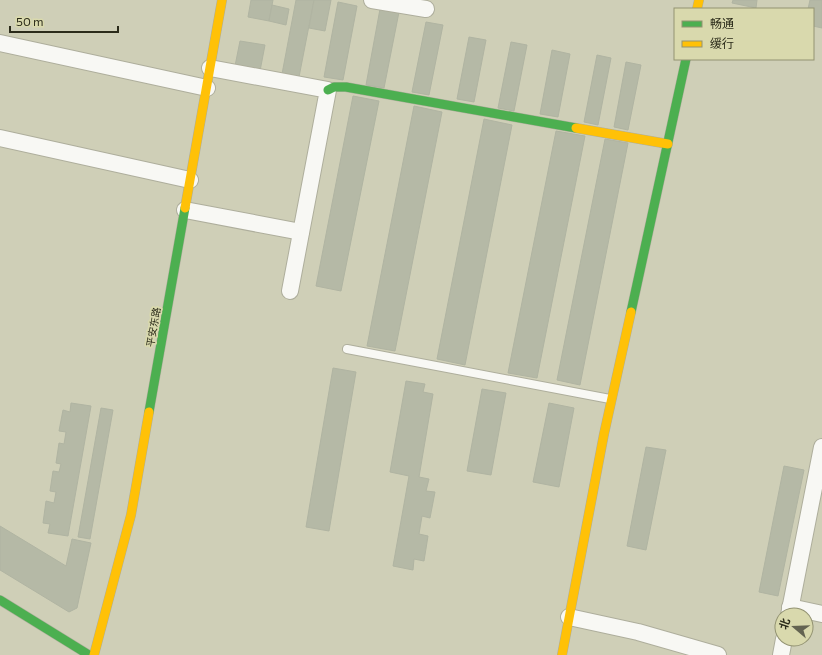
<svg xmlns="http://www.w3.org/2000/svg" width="822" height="655" viewBox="0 0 822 655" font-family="Commissioner,'Noto Sans SC',sans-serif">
  <rect width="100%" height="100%" fill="#cfcfb7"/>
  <!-- building -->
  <g fill="#b5b9a6" stroke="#b0b4a2">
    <polygon points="251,0 273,0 269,21 248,17"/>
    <polygon points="296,0 314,0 299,77 282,74"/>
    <polygon points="314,0 331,0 325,31 309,28"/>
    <polygon points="733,0 757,0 756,8 732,3"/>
    <polygon points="810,0 822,0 822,28 813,26 813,9 808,9"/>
    <polygon points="338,2 357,6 343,80 324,77"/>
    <polygon points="272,5 289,9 286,25 269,21"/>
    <polygon points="380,9 399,12 384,88 366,85"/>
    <polygon points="426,22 443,25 429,95 412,92"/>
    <polygon points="469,37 486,40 474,102 457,99"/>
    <polygon points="240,41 265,45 260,71 235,66"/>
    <polygon points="511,42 527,45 514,111 498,108"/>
    <polygon points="552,50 570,54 558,117 540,114"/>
    <polygon points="597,55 611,58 598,125 584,122"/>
    <polygon points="626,62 641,65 628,130 614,127"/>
    <polygon points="353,96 379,101 341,291 316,286"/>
    <polygon points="414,106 442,112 395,351 367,346"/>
    <polygon points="484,119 512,125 465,365 437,359"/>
    <polygon points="556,131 585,136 537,378 508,373"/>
    <polygon points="605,139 628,143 580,385 557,380"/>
    <polygon points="333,368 356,372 329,531 306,527"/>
    <polygon points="406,381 425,384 423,392 433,394 419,477 429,479 426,491 435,492 430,518 422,516 419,534 428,536 424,561 414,559 413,570 393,566 409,476 390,472"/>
    <polygon points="482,389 506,393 491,475 467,471"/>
    <polygon points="71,403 91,406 68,536 48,533 50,524 43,523 46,501 54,503 56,492 50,491 53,471 59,472 61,464 56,463 59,443 64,444 66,432 59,431 63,410 70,412"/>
    <polygon points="549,403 574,408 559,487 533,482"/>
    <polygon points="101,408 113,410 90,539 78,537"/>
    <polygon points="646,447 666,450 646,550 627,546"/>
    <polygon points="784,466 804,470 778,596 759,592"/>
    <polygon points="0,526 66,566 72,539 91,543 77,608 69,612 0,570"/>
  </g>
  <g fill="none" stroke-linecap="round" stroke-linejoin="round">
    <defs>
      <polyline id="lane" points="347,349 610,399"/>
      <g id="street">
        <polyline points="372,0 426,9"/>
        <polyline points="0,43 207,88"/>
        <polyline points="210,68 328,90 290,291"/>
        <polyline points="0,138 190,180"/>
        <polyline points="185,210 301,232"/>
        <polyline points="790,607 822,614"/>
        <polyline points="789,615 822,447"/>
        <polyline points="569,617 638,632 718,655"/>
        <polyline points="781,655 784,639"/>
      </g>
      <g id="fast">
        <polyline points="328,90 334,87 346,87 576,128"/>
        <polyline points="631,312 686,59"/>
        <polyline points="149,412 185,208"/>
        <polyline points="0,600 89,655"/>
      </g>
      <g id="slow">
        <polyline points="697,9 699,0"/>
        <polyline points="576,128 668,144"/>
        <polyline points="185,208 222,0"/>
        <polyline points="94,655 131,515 149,412"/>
        <polyline points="562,655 604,434 631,312"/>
      </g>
    </defs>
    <!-- lane casing -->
    <use href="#lane" stroke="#aeae9c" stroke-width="10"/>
    <!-- street casing -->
    <use href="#street" stroke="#aeae9c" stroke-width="18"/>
    <!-- fast casing -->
    <use href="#fast" stroke="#aeae9c" stroke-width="10"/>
    <!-- slow casing -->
    <use href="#slow" stroke="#aeae9c" stroke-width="10"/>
    <!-- lane -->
    <use href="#lane" stroke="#f8f8f4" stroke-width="8"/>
    <!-- street -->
    <use href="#street" stroke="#f8f8f4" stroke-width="16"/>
    <!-- fast -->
    <use href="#fast" stroke="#4caf50" stroke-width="9"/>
    <!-- slow -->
    <use href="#slow" stroke="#ffc107" stroke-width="9"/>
  </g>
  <g text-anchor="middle" stroke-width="3.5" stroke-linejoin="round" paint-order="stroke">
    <!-- street labels -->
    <g font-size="10" fill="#2b2b1a" stroke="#d9d9ad">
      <text transform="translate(153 327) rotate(-80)" y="4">平安东路</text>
    </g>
  </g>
  <!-- legend -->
  <rect x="674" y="8" width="140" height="52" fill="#d9d9ad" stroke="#939372"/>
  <rect x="682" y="21" width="20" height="6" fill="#4caf50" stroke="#939372"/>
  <text x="710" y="28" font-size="12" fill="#2b2b1a">畅通</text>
  <rect x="682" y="41" width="20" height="6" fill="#ffc107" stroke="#939372"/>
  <text x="710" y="48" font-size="12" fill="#2b2b1a">缓行</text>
  <!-- north arrow -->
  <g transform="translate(794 627) rotate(289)"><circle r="19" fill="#d9d9ad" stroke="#939372"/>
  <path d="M0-3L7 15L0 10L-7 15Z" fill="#646451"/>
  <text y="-6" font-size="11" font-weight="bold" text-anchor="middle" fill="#2b2b1a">北</text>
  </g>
  <!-- scale -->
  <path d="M10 26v6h108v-6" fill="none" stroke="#2b2b1a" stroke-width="2"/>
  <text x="16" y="26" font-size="12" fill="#2b2b1a" stroke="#d9d9ad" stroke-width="3" paint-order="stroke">50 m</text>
</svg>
